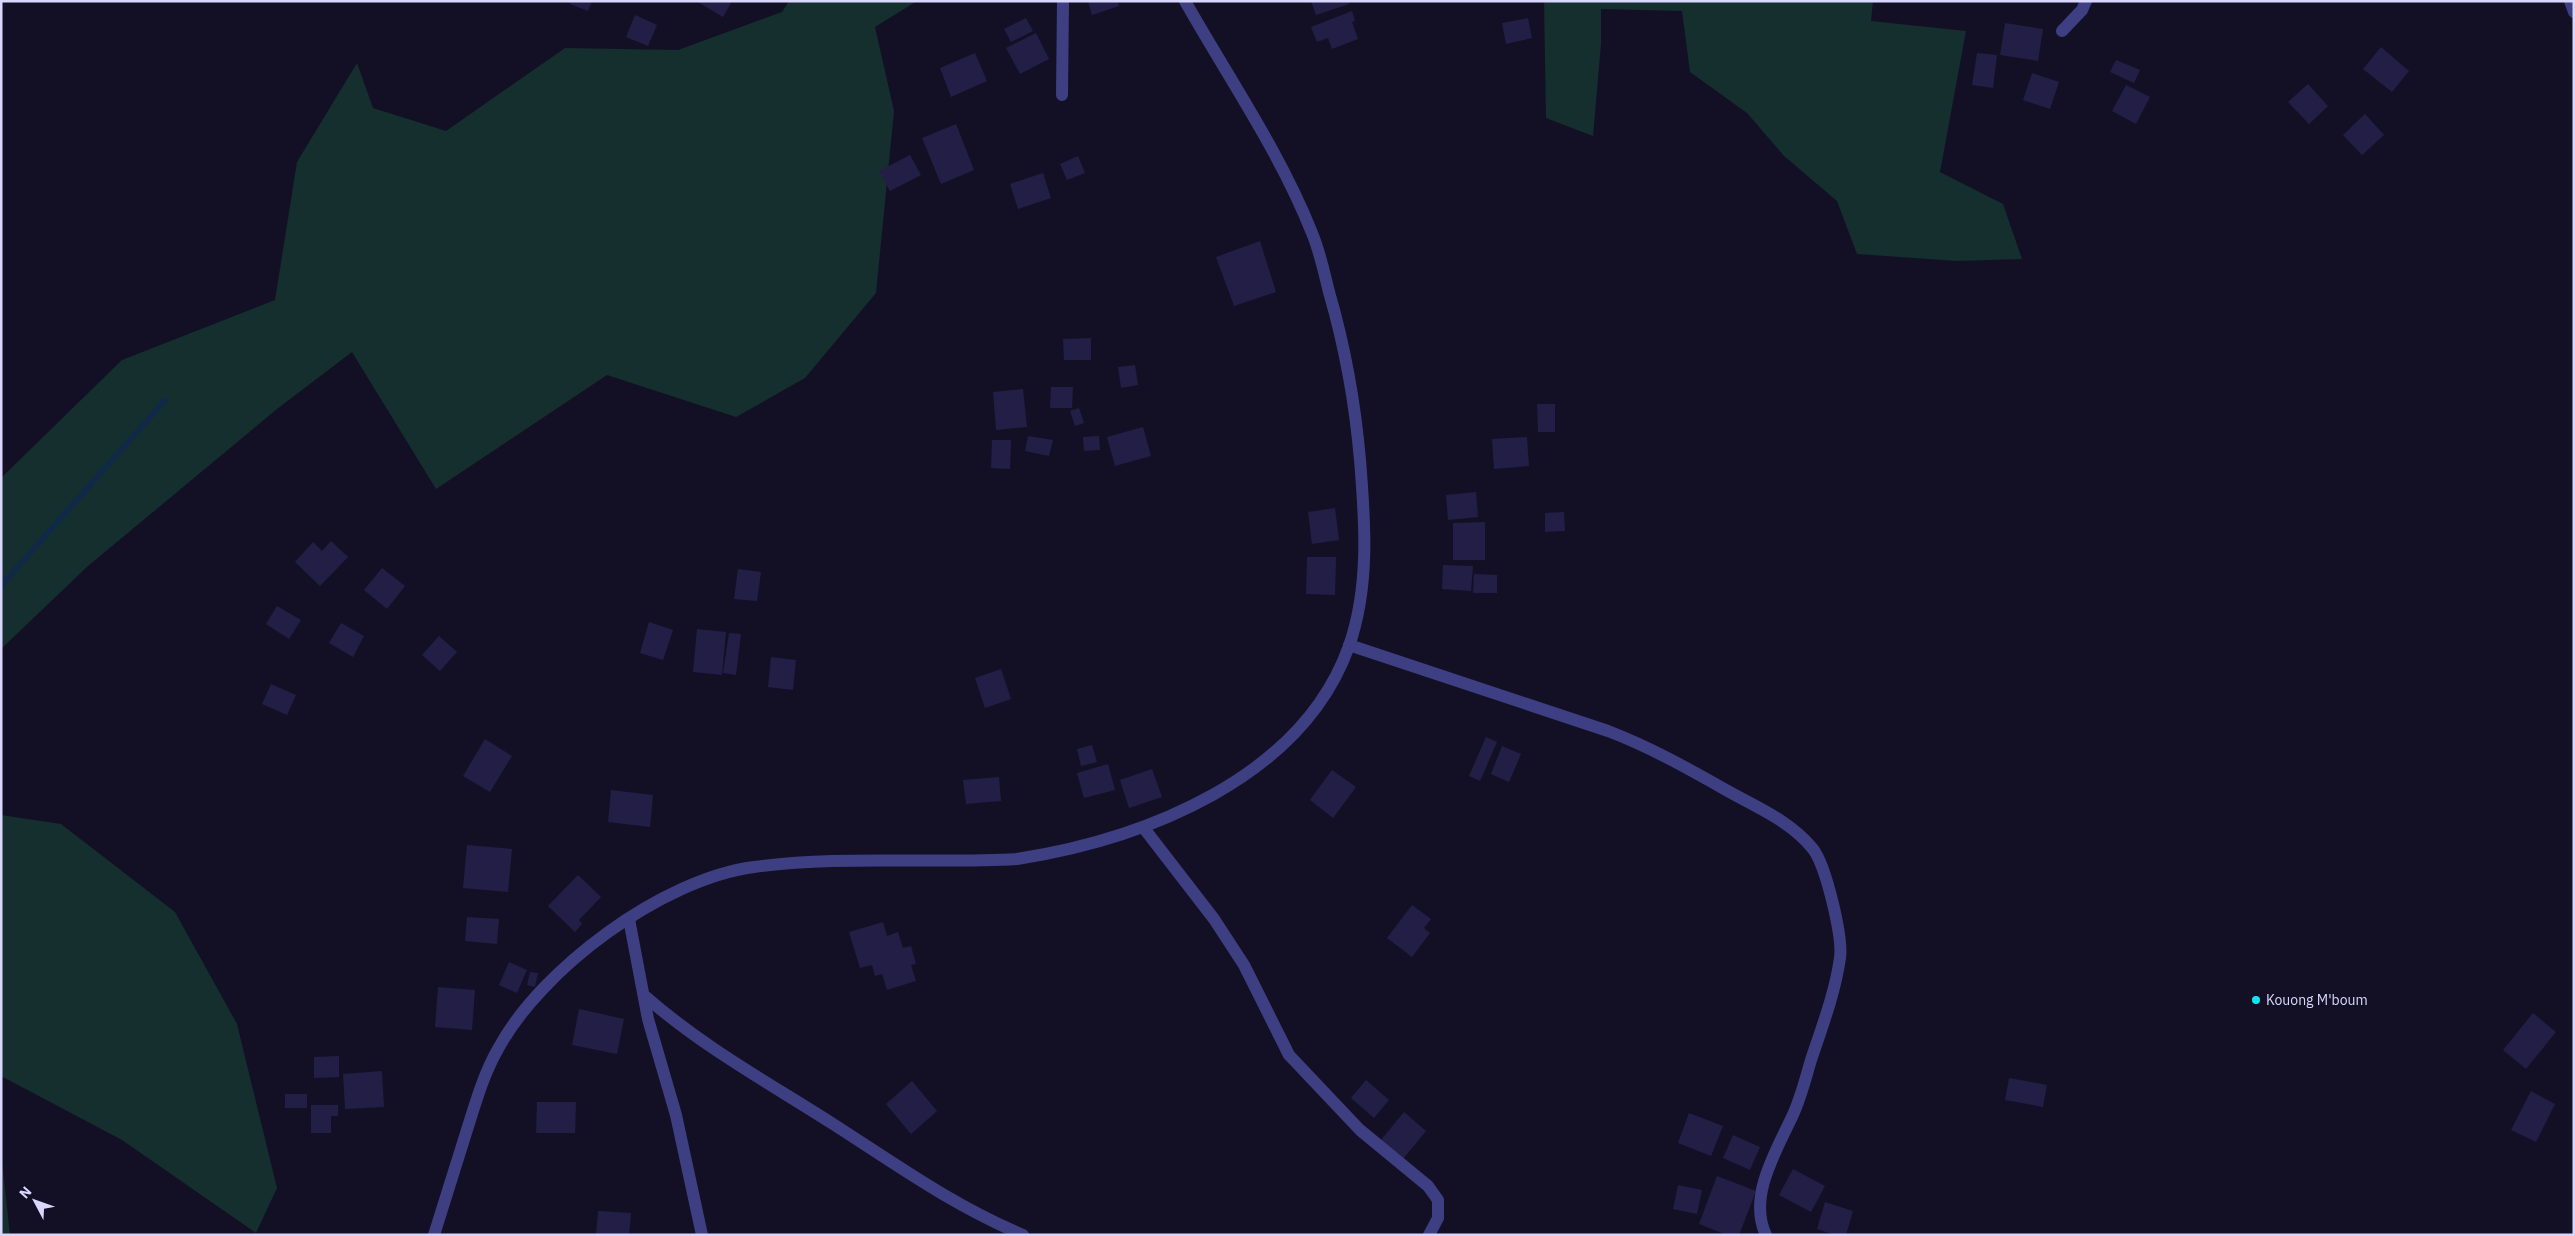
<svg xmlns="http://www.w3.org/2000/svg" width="2575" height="1236" viewBox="0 0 2575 1236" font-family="'IBM Plex Sans',sans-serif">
  <rect width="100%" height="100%" fill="#131025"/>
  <!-- green -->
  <g fill="#142f2d">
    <polygon points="789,1 917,1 875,27 894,111 876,293 805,378 736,417 607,375 436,489 352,352 277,409 88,566 1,649 1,478 122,360 275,300 297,162 357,63 373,108 446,131 565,48 678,50 782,12"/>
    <polygon points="1544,1 1873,1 1871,21 1966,31 1940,172 2003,204 2022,259 1957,261 1857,254 1837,201 1784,156 1747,113 1690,72 1682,11 1601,9 1601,44 1593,136 1546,118"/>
    <polygon points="1,815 61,824 175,912 237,1024 277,1188 256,1233 122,1140 1,1076"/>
    <polygon points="1,1152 10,1235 1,1235"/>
  </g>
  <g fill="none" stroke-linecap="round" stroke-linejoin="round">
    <!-- stream -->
    <polyline stroke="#112949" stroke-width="5.5" points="1,586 165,400"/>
  </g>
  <!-- building -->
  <g fill="#231e45">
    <polygon points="571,1 592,1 588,11 570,4"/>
    <polygon points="696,1 732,1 723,17"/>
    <polygon points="1088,1 1118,1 1119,6 1092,15"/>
    <polygon points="1311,1 1348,1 1349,4 1316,15"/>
    <polygon points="1352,11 1355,21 1352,22 1358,39 1332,49 1328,38 1317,42 1311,27"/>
    <polygon points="635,15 657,25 648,46 626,37"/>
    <polygon points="1026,18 1033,31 1011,42 1004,29"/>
    <polygon points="1528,18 1532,38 1506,44 1502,23"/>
    <polygon points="2005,23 2043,29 2038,61 2000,55"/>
    <polygon points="1036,33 1049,59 1020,74 1006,48"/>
    <polygon points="2381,47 2409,71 2392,92 2363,69"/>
    <polygon points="975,53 987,81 951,97 940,68"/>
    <polygon points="1977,53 1997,55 1993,88 1972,85"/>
    <polygon points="2116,60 2140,70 2134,83 2110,72"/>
    <polygon points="2032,73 2059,82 2050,109 2023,100"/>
    <polygon points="2308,84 2328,106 2309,124 2288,102"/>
    <polygon points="2126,85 2150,97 2136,124 2112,111"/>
    <polygon points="2365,114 2384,135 2362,155 2343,135"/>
    <polygon points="956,124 974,170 941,184 922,138"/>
    <polygon points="910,155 921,175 890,191 879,171"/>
    <polygon points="1078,156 1085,173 1067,180 1060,164"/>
    <polygon points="1043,173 1051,198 1018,209 1010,184"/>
    <polygon points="1260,241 1276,292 1234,306 1216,257"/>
    <polygon points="1091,338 1091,360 1064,360 1063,339"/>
    <polygon points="1135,365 1138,385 1121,388 1118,367"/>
    <polygon points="1051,387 1073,387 1072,408 1050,408"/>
    <polygon points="1023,389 1027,427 996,430 993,392"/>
    <polygon points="1537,404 1555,404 1555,432 1538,432"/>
    <polygon points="1079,408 1084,423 1075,426 1070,411"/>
    <polygon points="1143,427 1151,456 1115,466 1107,437"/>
    <polygon points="1028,436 1053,440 1049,456 1025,451"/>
    <polygon points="1099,436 1100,450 1084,451 1083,437"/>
    <polygon points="1527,437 1529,466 1494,469 1492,439"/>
    <polygon points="992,440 1011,440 1010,469 991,468"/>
    <polygon points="1476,492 1478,517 1448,520 1446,495"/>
    <polygon points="1335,508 1339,540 1312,544 1308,512"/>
    <polygon points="1564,512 1565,531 1545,532 1545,513"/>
    <polygon points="1485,522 1485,560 1453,560 1453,523"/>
    <polygon points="331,541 348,557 320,586 295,562 313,542 322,551"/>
    <polygon points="1307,557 1336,557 1335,595 1306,594"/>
    <polygon points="1443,565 1473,566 1471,591 1442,589"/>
    <polygon points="382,568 405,586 387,609 364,590"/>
    <polygon points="738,569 761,572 757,601 734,599"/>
    <polygon points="1474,574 1497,575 1497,593 1473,593"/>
    <polygon points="277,606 301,620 289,639 266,624"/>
    <polygon points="649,622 673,630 663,660 640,653"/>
    <polygon points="341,623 364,636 353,657 329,643"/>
    <polygon points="697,629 726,632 722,675 693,672"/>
    <polygon points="729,633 741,634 736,675 723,673"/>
    <polygon points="439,636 457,652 440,671 422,655"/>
    <polygon points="771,657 796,660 793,690 768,687"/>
    <polygon points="1001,669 1011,699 985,708 975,678"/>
    <polygon points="271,684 296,695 287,715 262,704"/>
    <polygon points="1486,737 1497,742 1480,781 1469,776"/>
    <polygon points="485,739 512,756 490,792 463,776"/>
    <polygon points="1092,745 1097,762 1081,766 1077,749"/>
    <polygon points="1502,746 1521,754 1509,782 1491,774"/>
    <polygon points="1108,764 1115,790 1084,798 1077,773"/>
    <polygon points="1152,769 1162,797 1129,808 1120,780"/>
    <polygon points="1332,770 1356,787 1333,818 1310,800"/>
    <polygon points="999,777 1001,801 966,804 963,780"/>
    <polygon points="611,790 653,795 650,827 608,822"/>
    <polygon points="467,845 512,849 508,892 463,888"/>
    <polygon points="578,875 601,897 579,920 582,924 575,932 548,906"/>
    <polygon points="1412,905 1431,919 1424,928 1430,933 1412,957 1387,938"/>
    <polygon points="467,917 499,919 497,944 465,941"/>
    <polygon points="883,922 887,936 898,932 903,948 911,946 916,964 911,965 916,981 887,990 882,974 875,976 872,965 860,968 849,932"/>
    <polygon points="509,962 527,970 517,993 499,985"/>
    <polygon points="530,972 538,973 535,987 527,985"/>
    <polygon points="438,987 475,990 472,1030 435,1027"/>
    <polygon points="579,1009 624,1019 617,1054 572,1045"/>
    <polygon points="2533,1013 2556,1032 2526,1069 2503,1050"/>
    <polygon points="339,1056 339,1077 314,1078 314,1057"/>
    <polygon points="382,1071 384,1107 345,1109 343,1074"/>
    <polygon points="2009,1078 2047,1085 2043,1107 2005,1100"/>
    <polygon points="1366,1080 1389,1100 1374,1118 1351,1098"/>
    <polygon points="912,1081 937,1111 911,1134 886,1104"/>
    <polygon points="2531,1091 2555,1104 2536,1142 2511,1130"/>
    <rect x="285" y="1094" width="22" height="14"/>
    <polygon points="537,1102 576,1102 575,1133 536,1133"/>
    <polygon points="311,1105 338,1105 338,1116 331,1116 331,1133 311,1133"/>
    <polygon points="1404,1112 1426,1131 1403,1159 1381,1140"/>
    <polygon points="1689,1113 1723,1126 1711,1156 1678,1143"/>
    <polygon points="1733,1135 1760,1147 1750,1170 1723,1158"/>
    <polygon points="1793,1169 1825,1186 1811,1212 1779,1195"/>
    <polygon points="1717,1176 1756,1191 1739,1235 1727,1235 1699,1224"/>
    <polygon points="1678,1185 1702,1190 1697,1214 1673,1209"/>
    <polygon points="1825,1202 1853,1211 1846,1235 1834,1235 1817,1229"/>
    <polygon points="598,1211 631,1213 629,1235 596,1235"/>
  </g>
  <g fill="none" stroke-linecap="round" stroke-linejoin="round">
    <!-- minor -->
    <g stroke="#3e3f82" stroke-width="12">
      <polyline points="2570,1 2574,12"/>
      <polyline points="2062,31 2082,10 2086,1"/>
      <polyline points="1062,95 1063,1"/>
      <path d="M1349,645L1608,731C1650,747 1687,768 1726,790C1756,807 1791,821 1813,849C1826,866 1843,937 1840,958C1835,993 1822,1027 1811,1060C1805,1080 1800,1102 1790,1121C1775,1153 1748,1198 1766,1235"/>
      <polyline points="1143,827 1214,919 1244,965 1289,1055 1360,1130 1428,1186 1438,1200 1438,1218 1429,1235"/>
      <polyline points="629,919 648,1019 676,1115 702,1235"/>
      <path d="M646,997C703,1047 769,1083 833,1124C897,1165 952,1205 1023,1235"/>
      <path d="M434,1235C445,1201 455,1167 466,1133C475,1105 483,1075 498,1049C541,969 662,879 754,867C840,855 930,864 1017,859C1145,839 1302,778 1349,646C1370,586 1365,521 1360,460C1355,402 1345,347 1329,292C1324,272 1320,252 1312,233C1280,152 1228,77 1185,1"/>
    </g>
  </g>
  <!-- markers -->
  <circle fill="#0ee7f2" stroke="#131025" stroke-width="2" cx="2256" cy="1000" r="5"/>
  <g text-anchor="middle" stroke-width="4" stroke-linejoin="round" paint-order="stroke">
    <!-- poi labels -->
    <g font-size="14" fill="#d9d7fd" stroke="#131025" text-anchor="start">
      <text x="2266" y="1005">Kouong M'boum</text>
    </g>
  </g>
  <!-- border -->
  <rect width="2575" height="1236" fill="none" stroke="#d9d7fd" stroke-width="5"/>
  <!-- north arrow -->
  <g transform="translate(35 1201) rotate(311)" stroke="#131025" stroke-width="4" paint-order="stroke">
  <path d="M0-4L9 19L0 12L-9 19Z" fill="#d9d7fd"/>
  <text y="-8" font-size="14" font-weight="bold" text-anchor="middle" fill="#d9d7fd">N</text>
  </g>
</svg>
